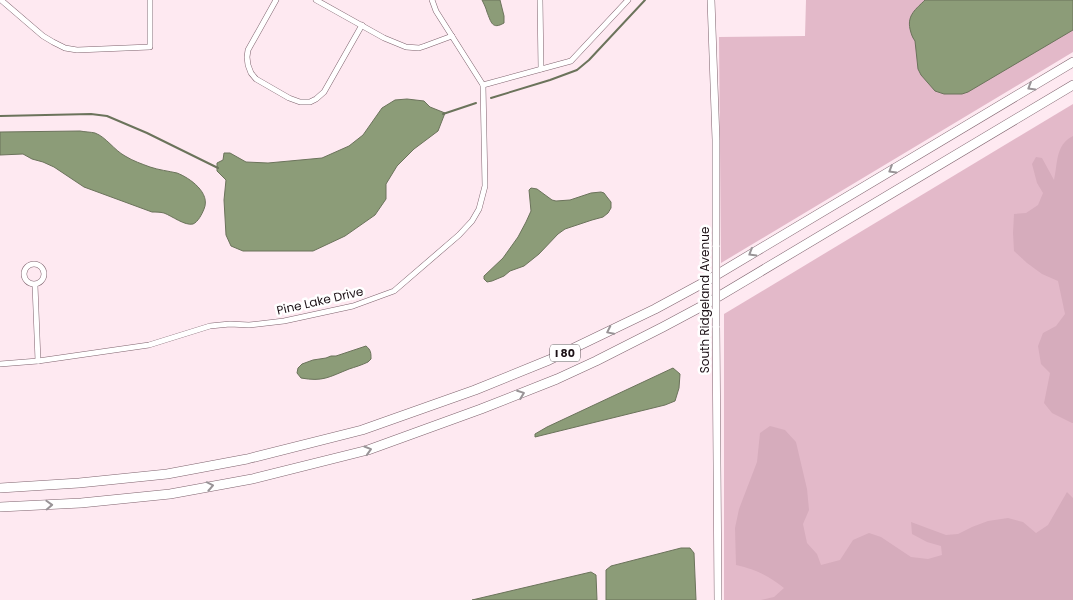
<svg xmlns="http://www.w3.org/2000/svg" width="1073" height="600" viewBox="0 0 1073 600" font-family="Poppins,sans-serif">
  <rect width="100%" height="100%" fill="#fee9f1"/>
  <!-- green -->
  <g fill="#e3b9c9">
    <polygon points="806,0 1073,0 1073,52 721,263 719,37 805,36"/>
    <polygon points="1073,104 1073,600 724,600 724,314"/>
  </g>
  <!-- forest -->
  <g fill="#d6acbc">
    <path d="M1073,136V423H1072L1052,413L1044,403L1050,373L1041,364L1038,346L1043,333L1056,326L1065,314L1058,281L1042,274L1027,263L1014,251L1013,233L1014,214L1026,213L1038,205L1043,193L1037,183L1032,164L1036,157L1042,158L1054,180C1058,163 1055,145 1073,136Z"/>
    <path d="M770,426L785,430L796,442L807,489L809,510L803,524L807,543L817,554L821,565L840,560L853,540L869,533L881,537L911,557L928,559L942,555L941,546L927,542L912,534L911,522L946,535L958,534L972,527L988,521L1008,518L1023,522L1036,533L1048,525L1067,492L1073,498V600H761L774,597L784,588C767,575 757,570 736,565L735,528L739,509L757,462L760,433Z"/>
  </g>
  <!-- water -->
  <g fill="#8c9c78" stroke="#6b735b">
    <path d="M482,0H500L504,16V23C492,30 491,22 487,12C486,8 484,4 482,0Z"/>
    <path d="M925,0H1073V30L968,92L962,94H944L935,91L921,75L918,69L915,41C912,37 911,33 910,29C907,15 916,9 925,0Z"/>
    <polygon points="407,99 424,101 430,107 445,113 438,131 414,149 397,166 386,184 386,199 375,215 345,236 313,251 243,251 231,246 226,235 224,200 226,180 217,171 217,163 223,160 224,153 230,153 246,162 268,163 322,158 349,146 363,135 382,108 395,100"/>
    <path d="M80,131C85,132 91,132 95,133C106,137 114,150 125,156C133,161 142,164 150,167C159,170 168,171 177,173C190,178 211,193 204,209C202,214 198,222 193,224C185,226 172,216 164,213C160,212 156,212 152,212L84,187L54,167L43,162L32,159L23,154L0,155V132Z"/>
    <polygon points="531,188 537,189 552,200 556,201 570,200 591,193 601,192 604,193 607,197 611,202 611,208 608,213 603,217 592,220 565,229 558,234 539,254 524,266 510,271 504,276 492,281 487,282 484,279 484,276 503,258 518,237 526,222 531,211 529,190"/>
    <path d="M366,346C371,350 371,353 371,359L368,362C362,365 355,367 349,369C329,377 323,382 301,378L297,373L298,368L302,364L313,360L326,358L331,356H336Z"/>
    <polygon points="673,368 680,374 679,388 675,401 665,405 535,437 535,434 547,427"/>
    <polygon points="681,548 690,548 694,553 696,600 606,600 606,570 611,566"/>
    <polygon points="591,572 596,575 597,600 472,600"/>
  </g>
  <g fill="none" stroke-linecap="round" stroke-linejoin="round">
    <!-- stream -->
    <g stroke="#6b735b" stroke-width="2">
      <polyline points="491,98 550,80 577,70 589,60 645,0"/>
      <polyline points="443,114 476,103"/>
      <polyline points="0,116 91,114 107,116 147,133 218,168"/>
    </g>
    <defs>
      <g id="street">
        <polyline points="1,0 43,36 53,42 65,48 77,50 150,47 150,0"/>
        <polyline points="276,0 248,50 247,57 248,65 251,73 256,79 289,98 300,102 310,102 316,99 324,92 362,25"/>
        <polyline points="316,0 384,38 406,47 419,48 425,46 452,36"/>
        <polyline points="540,0 541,69"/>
        <polyline points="483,85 571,61 628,0"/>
        <circle cx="34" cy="274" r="10"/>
        <polyline points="35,285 38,361"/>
        <polyline points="0,364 38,361 149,345 210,326 230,324 249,325 284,321 353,306 394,291 459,235 472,221 479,209 485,186 483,85 436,11 432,0"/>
      </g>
      <g id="secondary">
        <polyline points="711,0 716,140 716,247"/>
        <polyline points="716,326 718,600"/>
      </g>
      <g id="highway">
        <polyline points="0,488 79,483 167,474 247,459 362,430 475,390 549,360 655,309 703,283 1073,62"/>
        <polyline points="0,507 81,503 170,494 252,479 368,450 481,409 557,379 596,361 663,327 706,304 1073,85"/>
      </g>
    </defs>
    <!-- street casing -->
    <use href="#street" stroke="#7f636e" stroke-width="6"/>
    <!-- secondary casing -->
    <use href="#secondary" stroke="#7f636e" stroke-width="8"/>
    <!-- highway casing -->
    <use href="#highway" stroke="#7f636e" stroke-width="10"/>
    <!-- street -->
    <use href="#street" stroke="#fff" stroke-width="5"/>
    <!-- secondary -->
    <use href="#secondary" stroke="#fff" stroke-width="7"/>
    <!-- highway -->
    <use href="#highway" stroke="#fff" stroke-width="9"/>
    <defs>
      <polyline id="secondary-bridge" points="716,247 716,326"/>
    </defs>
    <!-- secondary-bridge casing -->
    <use href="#secondary-bridge" stroke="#7f636e" stroke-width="8" stroke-linecap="butt"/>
    <!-- secondary-bridge -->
    <use href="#secondary-bridge" stroke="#fff" stroke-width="7"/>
  </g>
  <!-- one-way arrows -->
  <defs><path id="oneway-chevron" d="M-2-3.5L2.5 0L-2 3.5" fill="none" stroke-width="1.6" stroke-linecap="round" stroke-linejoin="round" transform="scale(1.25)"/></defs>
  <g stroke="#999497">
    <use href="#oneway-chevron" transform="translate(1031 87) rotate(149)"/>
    <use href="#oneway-chevron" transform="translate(892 170) rotate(149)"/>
    <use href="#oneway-chevron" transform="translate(752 253) rotate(149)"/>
    <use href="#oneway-chevron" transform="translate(610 331) rotate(154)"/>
    <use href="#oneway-chevron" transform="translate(521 394) rotate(-21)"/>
    <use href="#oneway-chevron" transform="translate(368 450) rotate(-17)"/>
    <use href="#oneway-chevron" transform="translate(210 486) rotate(-11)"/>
    <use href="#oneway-chevron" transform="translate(49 505) rotate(-2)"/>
  </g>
  <g text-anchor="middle" stroke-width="5" stroke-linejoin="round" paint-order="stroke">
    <!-- shield labels -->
    <rect fill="#fff" stroke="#61595d" stroke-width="1" x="550" y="344.5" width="30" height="17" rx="4"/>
    <g font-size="11" font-weight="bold" fill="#1d1217">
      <text x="565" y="357">I 80</text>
    </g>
    <!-- street labels -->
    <g font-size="12" fill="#1d1217" stroke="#fff">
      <text transform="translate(705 300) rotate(-90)" y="4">South Ridgeland Avenue</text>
      <text transform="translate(320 301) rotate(-13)" y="4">Pine Lake Drive</text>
    </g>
  </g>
</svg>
